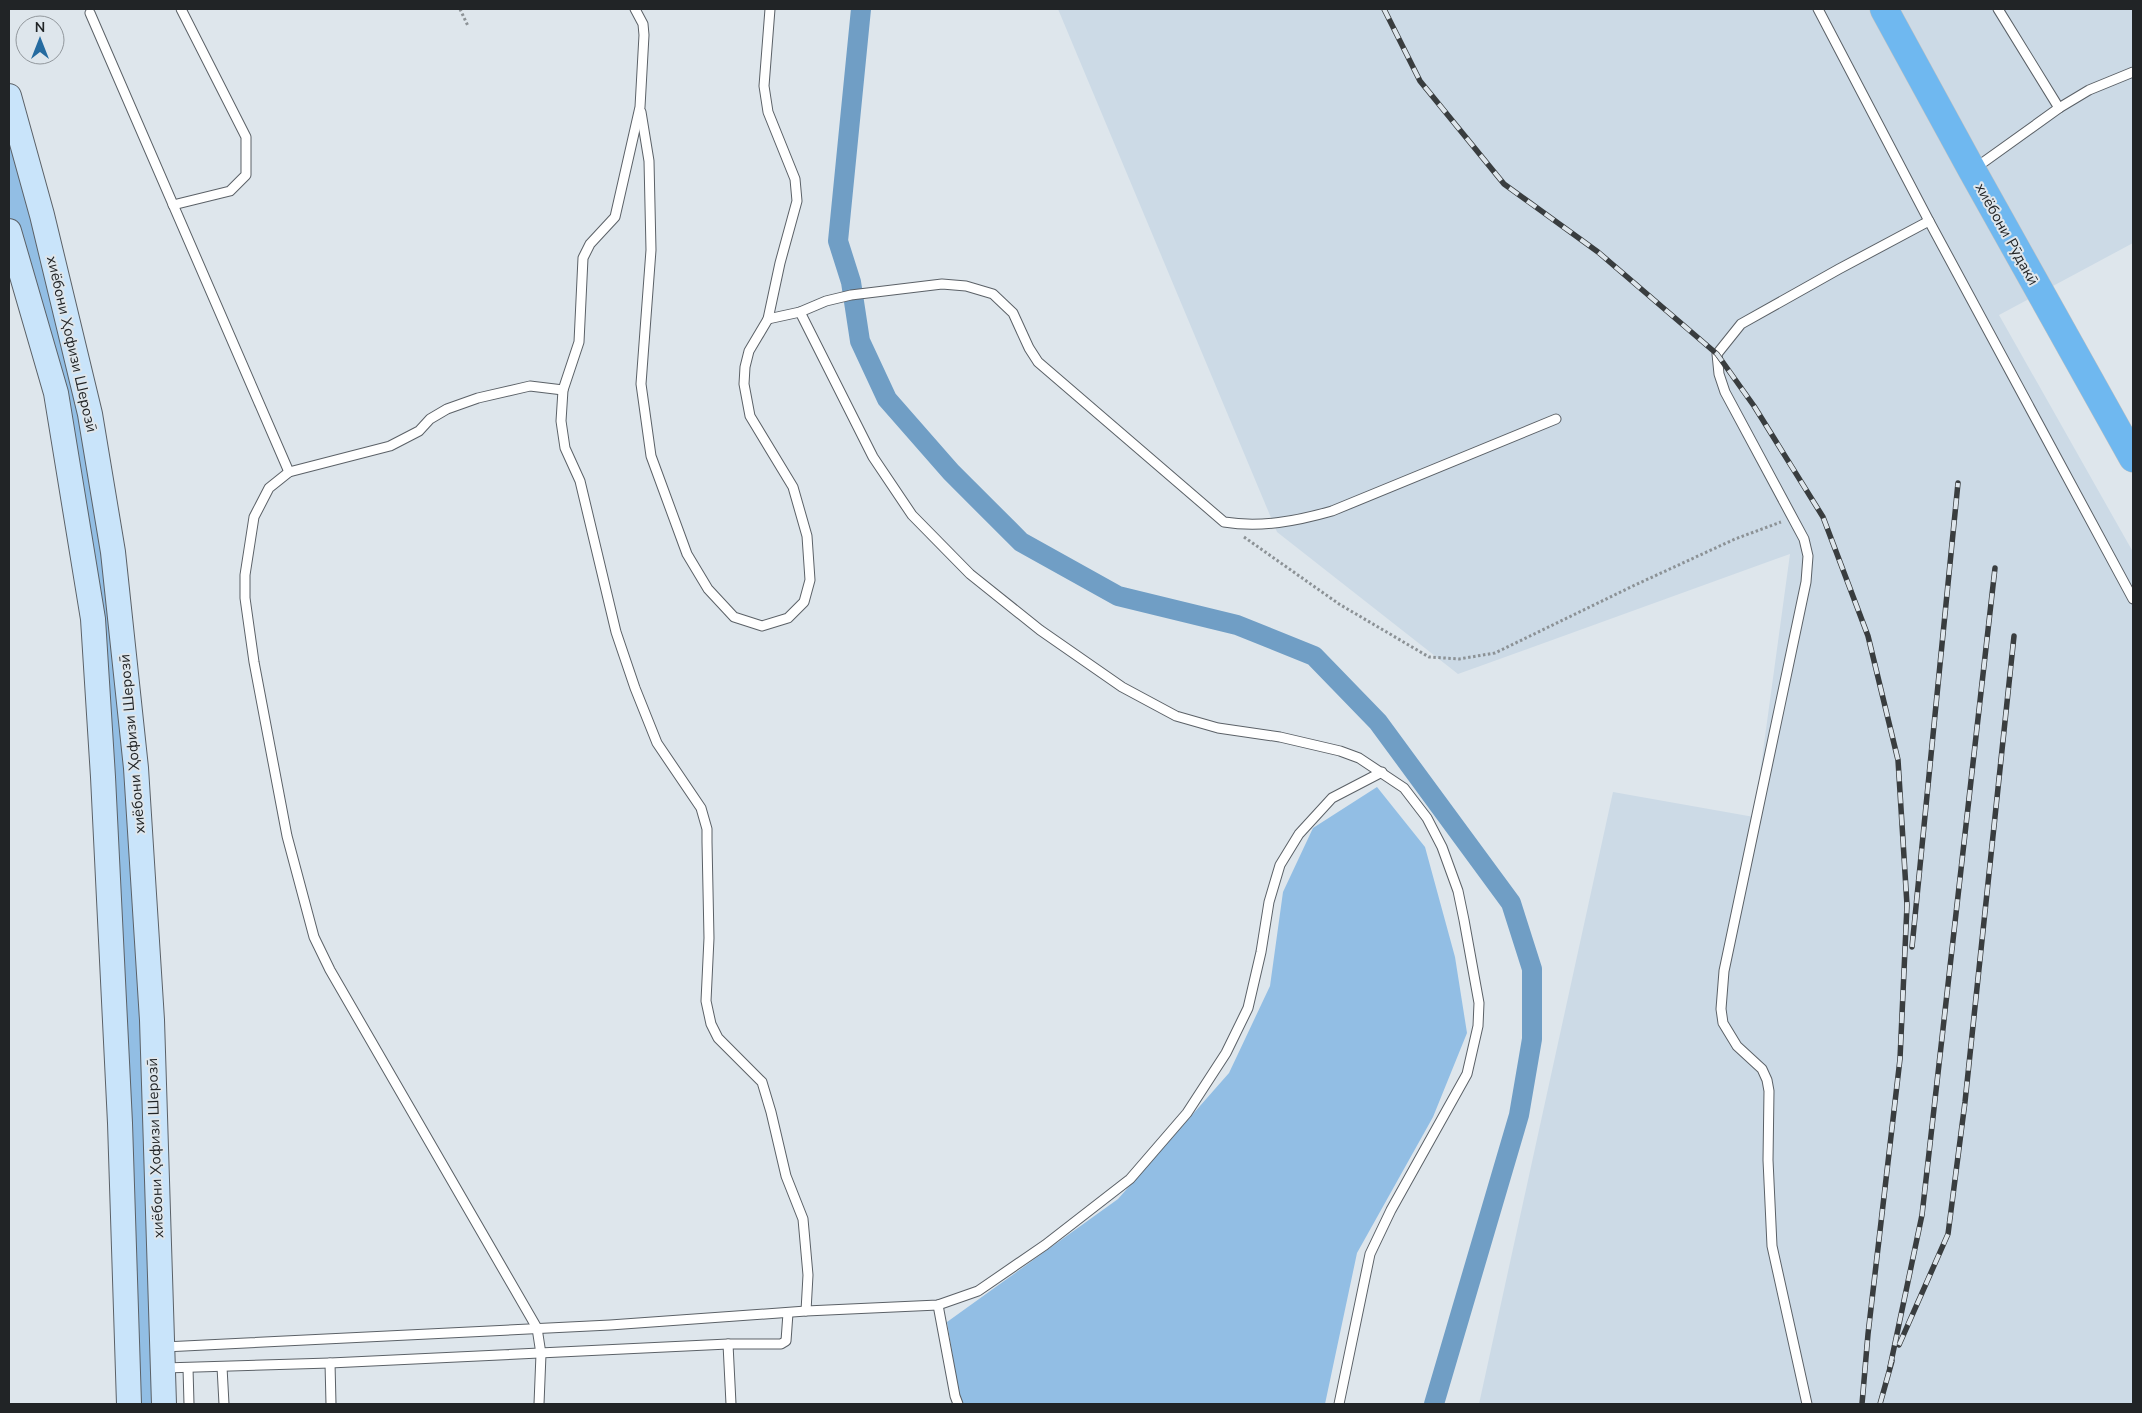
<svg xmlns="http://www.w3.org/2000/svg" width="2142" height="1413" viewBox="0 0 2142 1413" font-family="'Nunito Sans',sans-serif">
  <rect width="100%" height="100%" fill="#dee6ec"/>
  <!-- built -->
  <polygon fill="#ccdae6" points="1058,9 2133,9 2133,243 1999,315 2133,552 2133,1404 1479,1404 1613,792 1754,817 1790,554 1458,674 1277,532"/>
  <!-- green -->
  <g fill="#92bee4">
    <polygon points="9,121 87,418 129,769 160,1404 129,1404 99,775 54,383 9,230"/>
    <polygon points="1377,787 1425,847 1455,957 1467,1033 1433,1117 1357,1253 1325,1404 963,1404 959,1394 947,1322 1118,1199 1229,1073 1270,986 1283,892 1313,828"/>
  </g>
  <g fill="none" stroke-linecap="round" stroke-linejoin="round">
    <!-- canal -->
    <polyline stroke="#709ec5" stroke-width="20" points="861,9 838,241 851,282 860,341 887,399 951,472 1021,542 1118,596 1237,625 1314,656 1378,722 1511,903 1532,969 1532,1039 1519,1115 1434,1404"/>
    <defs>
      <g id="service">
        <polyline points="635,9 643,24 644,35 640,107 615,217 590,244 583,258 579,342 563,390 561,421 565,448 580,481 616,632 635,688 657,743 701,808 707,829 707,842 709,938 706,1001 711,1024 718,1038 762,1082 771,1112 786,1176 803,1219 808,1275 806,1311"/>
        <polyline points="1818,9 1929,221 2133,599"/>
        <polyline points="90,13 289,472"/>
        <polyline points="2059,108 2089,90 2133,72"/>
        <polyline points="641,112 649,161 651,250 641,384 651,456 687,554 708,589 734,617 762,626 788,618 804,602 810,580 807,536 793,487 750,416 744,384 745,367 749,351 768,319 780,263 797,201 795,179 768,112 764,86 770,9"/>
        <polyline points="1974,169 2059,108 1998,9"/>
        <polyline points="173,205 230,191 246,175 246,137 181,9"/>
        <polyline points="800,312 873,457 912,515 970,574 1040,630 1122,687 1176,716 1218,728 1280,737 1340,751 1359,758 1404,788 1427,818 1442,847 1458,891 1464,920 1479,1003 1478,1026 1467,1074 1391,1210 1370,1254 1339,1404"/>
        <path d="M768,319L800,312L826,301L851,295L942,284L966,286L993,294L1013,313L1029,348L1038,362L1224,522C1261,528 1297,521 1332,511L1556,419"/>
        <polyline points="938,1305 955,1396 958,1404"/>
        <polyline points="164,1347 610,1325 806,1311 938,1305 978,1291 1045,1245 1130,1179 1187,1113 1226,1053 1248,1008 1261,952 1269,902 1280,865 1299,834 1332,798 1382,772"/>
        <polyline points="330,1363 331,1404"/>
        <polyline points="222,1367 224,1404"/>
        <polyline points="164,1368 330,1363 728,1344"/>
        <polyline points="188,1368 189,1404"/>
        <polyline points="539,1404 541,1354 537,1328 330,970 314,937 287,836 254,662 245,598 245,575 254,517 269,488 289,472 390,446 419,431 430,419 447,409 478,398 530,386 563,390"/>
        <polyline points="731,1404 728,1344 781,1344 786,1341 788,1313"/>
        <polyline points="1807,1404 1772,1246 1768,1160 1769,1091 1767,1080 1762,1069 1737,1046 1723,1023 1721,1009 1724,971 1806,582 1808,556 1804,539 1725,392 1719,374 1717,354 1741,324 1839,269 1929,221"/>
      </g>
      <g id="secondary">
        <polyline points="9,96 42,215 90,414 113,552 136,768 152,1020 164,1404"/>
        <polyline points="9,231 56,393 93,619 103,777 120,1123 129,1404"/>
      </g>
      <polyline id="trunk" points="1884,9 1972,170 2133,458"/>
    </defs>
    <!-- service casing -->
    <use href="#service" stroke="#5b6167" stroke-width="11"/>
    <!-- secondary casing -->
    <use href="#secondary" stroke="#5b6167" stroke-width="26"/>
    <!-- trunk casing -->
    <use href="#trunk" stroke="#c1c2c2" stroke-width="29"/>
    <!-- path -->
    <g stroke="#8c9296" stroke-width="3" stroke-dasharray="2.5 2.5" stroke-linecap="butt">
      <polyline points="460,9 468,26"/>
      <polyline points="1244,537 1339,604 1429,657 1459,659 1495,653 1635,585 1735,539 1781,522"/>
    </g>
    <!-- service -->
    <use href="#service" stroke="#fff" stroke-width="9"/>
    <!-- secondary -->
    <use href="#secondary" stroke="#c9e4fa" stroke-width="24"/>
    <!-- trunk -->
    <use href="#trunk" stroke="#6fb8f0" stroke-width="28"/>
    <defs>
      <g id="rail">
        <polyline points="1384,9 1420,81 1504,184 1598,252 1717,354 1754,406 1823,517 1868,636 1898,760 1907,905 1900,1059 1868,1334 1862,1404"/>
        <polyline points="1912,947 1958,483"/>
        <polyline points="1899,1345 1948,1234 1965,1102 2014,636"/>
        <polyline points="1890,1367 1922,1215 1995,568"/>
        <polyline points="1880,1404 1892,1361"/>
      </g>
    </defs>
    <!-- rail casing -->
    <use href="#rail" stroke="#393d3f" stroke-width="5.5"/>
    <!-- rail -->
    <use href="#rail" stroke="#dee6ec" stroke-width="4" stroke-dasharray="11" stroke-linecap="butt"/>
  </g>
  <g text-anchor="middle" stroke-width="4" stroke-linejoin="round" paint-order="stroke">
    <!-- street labels -->
    <g font-size="15" fill="#212426" stroke="#dee6ec">
      <text transform="translate(2007 234) rotate(61)" y="5">хиёбони Рӯдакӣ</text>
      <text transform="translate(72 344) rotate(77)" y="5">хиёбони Ҳофизи Шерозӣ</text>
      <text transform="translate(132 744) rotate(-95)" y="5">хиёбони Ҳофизи Шерозӣ</text>
      <text transform="translate(155 1148) rotate(-92)" y="5">хиёбони Ҳофизи Шерозӣ</text>
    </g>
  </g>
  <!-- border -->
  <rect width="2142" height="1413" fill="none" stroke="#212426" stroke-width="20"/>
  <!-- north arrow -->
  <g transform="translate(40 40)"><circle r="24" fill="#dee6ec" stroke="#92989d"/>
  <path d="M0-4L9 19L0 12L-9 19Z" fill="#256ba0"/>
  <text y="-8" font-size="14" font-weight="bold" text-anchor="middle" fill="#212426">N</text>
  </g>
</svg>
